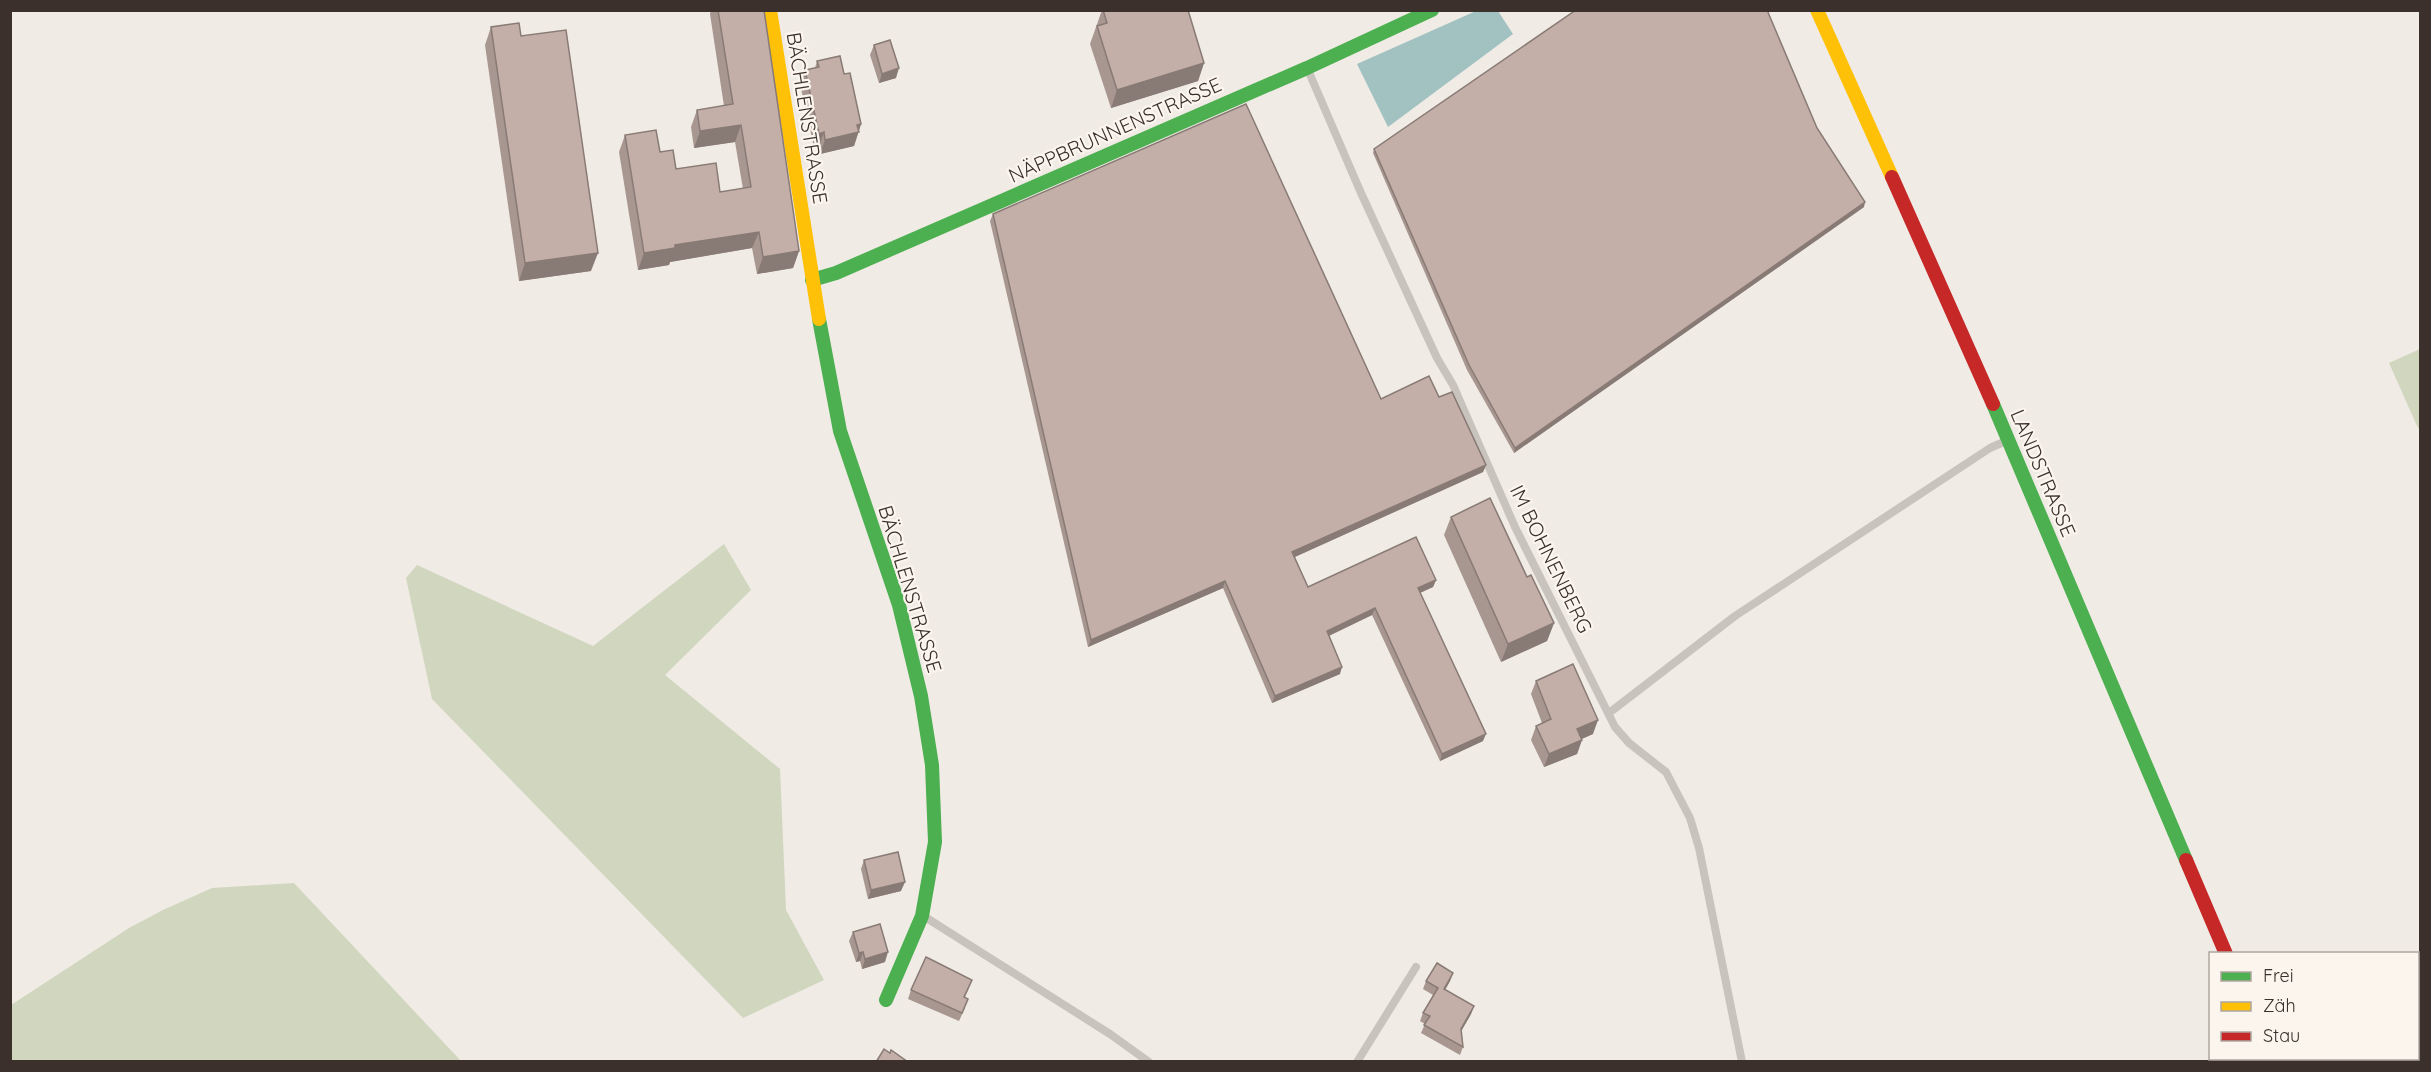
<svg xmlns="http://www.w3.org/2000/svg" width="2431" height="1072" viewBox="0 0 2431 1072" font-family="Quicksand,sans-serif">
  <rect width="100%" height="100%" fill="#f0ebe5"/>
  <!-- green -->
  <g fill="#d1d6bf">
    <polygon points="2420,349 2420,428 2418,428 2389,363"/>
    <polygon points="724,544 751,590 665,675 780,769 786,910 824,980 743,1018 432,699 406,578 417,565 593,646"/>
    <polygon points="294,883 461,1061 11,1061 11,1005 129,928 163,910 212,888"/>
  </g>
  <!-- water -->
  <polygon fill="#a1c2c1" points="1476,11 1498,11 1513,34 1388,127 1357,64"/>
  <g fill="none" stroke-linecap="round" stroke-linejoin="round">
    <!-- lane -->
    <g stroke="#c9c3be" stroke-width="8">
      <polyline points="1308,70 1361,193 1437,358 1453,385 1515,527 1615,727 1629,743 1666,772 1690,818 1699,848 1742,1062"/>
      <polyline points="1609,713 1735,616 1990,448 2006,441"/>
      <polyline points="925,917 1110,1034 1149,1062"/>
      <polyline points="1357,1062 1416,967"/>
    </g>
    <!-- fast -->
    <g stroke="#4caf50" stroke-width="14">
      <polyline points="812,280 836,273 1307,68 1432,10"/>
      <polyline points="819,319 840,431 899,605 921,696 932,765 935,842 922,916 886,1000"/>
      <polyline points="1993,404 2186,860"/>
    </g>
    <!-- slow -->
    <g stroke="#ffc107" stroke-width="14">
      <polyline points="770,10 819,319"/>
      <polyline points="1817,10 1892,177"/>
      <polyline points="2271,1058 2272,1062"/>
    </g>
    <!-- jam -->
    <g stroke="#c62828" stroke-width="14">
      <polyline points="1892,177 1993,404"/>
      <polyline points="2186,860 2226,954"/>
    </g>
  </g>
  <!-- wall -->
  <g fill="#a89690">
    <polygon points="711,10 764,10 799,251 793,268 757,274 752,248 670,262 669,265 638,270 619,152 625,135 660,152 676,169 720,192 743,189 735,142 694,148 691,127 697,110 724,106 710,14"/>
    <polygon points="1102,10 1204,63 1198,81 1111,108 1090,44"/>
    <polygon points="491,27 521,36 591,271 519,281 485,45"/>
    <polygon points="874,45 896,78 879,83 870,55"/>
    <polygon points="817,61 844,74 861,124 854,146 820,154 819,146 814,147 800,84 805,70 815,68"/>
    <polygon points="1817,128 1864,207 1514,453 1467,370 1373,153 1374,149"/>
    <polygon points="993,214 1381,399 1439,397 1486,465 1483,472 1295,557 1308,587 1436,580 1433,587 1420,593 1483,741 1440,761 1372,615 1329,636 1340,674 1272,703 1223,588 1088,647 990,221"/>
    <polygon points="1451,517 1554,623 1547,641 1501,662 1444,535"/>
    <polygon points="1536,681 1593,734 1582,739 1577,754 1544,767 1531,740 1536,726 1542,723 1531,694"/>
    <polygon points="864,860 901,891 868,899 861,869"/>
    <polygon points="853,932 885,962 862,969 860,961 856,962 849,941"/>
    <polygon points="1453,973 1450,981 1445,990 1474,1006 1471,1014 1461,1031 1463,1047 1460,1055 1421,1033 1425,1024 1420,1021 1423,1013 1433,995 1423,989 1426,981"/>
    <polygon points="969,988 965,997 965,1008 959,1021 908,999 911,990"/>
  </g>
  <!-- shaded-wall -->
  <g fill="#887a75">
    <polygon points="1204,63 1198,81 1111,108 1117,90"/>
    <polygon points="899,68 896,78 879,83 882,74"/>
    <polygon points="861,124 854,146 820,154 825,140"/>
    <polygon points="741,125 735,142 694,148 700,131"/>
    <polygon points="824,132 819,146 814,147 819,134"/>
    <polygon points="1865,202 1864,207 1514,453 1515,448"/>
    <polygon points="759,232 752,248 670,262 669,265 638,270 644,253 675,245"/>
    <polygon points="799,251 793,268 757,274 763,257"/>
    <polygon points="598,253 591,271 519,281 525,263"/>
    <polygon points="1486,465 1483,472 1290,559 1292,552"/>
    <polygon points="1436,580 1433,587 1415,595 1418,588"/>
    <polygon points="1225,581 1223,588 1088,647 1091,640"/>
    <polygon points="1375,608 1372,615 1324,638 1327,631"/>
    <polygon points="1554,623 1547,641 1501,662 1508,644"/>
    <polygon points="1342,667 1340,674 1272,703 1275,696"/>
    <polygon points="1598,720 1593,734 1572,743 1577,729"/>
    <polygon points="1486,734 1483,741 1440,761 1442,754"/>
    <polygon points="1582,740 1577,754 1544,767 1549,754"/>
    <polygon points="905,882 901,891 868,899 871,890"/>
    <polygon points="863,952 860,961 856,962 859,953"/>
    <polygon points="888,952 885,962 862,969 865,959"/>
    <polygon points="1453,973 1450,981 1441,997 1444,989"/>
    <polygon points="1474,1006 1471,1014 1458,1037 1461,1029"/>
  </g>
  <!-- building -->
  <g fill="#c3afa7" stroke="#887a75" stroke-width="1.5">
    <polygon points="718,10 764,10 799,251 763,257 759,232 675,245 675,248 644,253 625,135 656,130 660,152 673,150 676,169 716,163 720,192 751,187 741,125 700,131 697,110 733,104"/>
    <polygon points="1103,10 1188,10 1204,63 1117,90 1097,26 1107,23"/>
    <polygon points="1576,10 1767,10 1817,128 1865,202 1515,448 1469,365 1374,149"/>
    <polygon points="519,23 521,36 566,30 598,253 525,263 491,27"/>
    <polygon points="890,40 899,68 882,74 874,45"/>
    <polygon points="840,56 844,74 850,73 861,124 857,125 859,132 825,140 824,132 819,134 805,70 819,67 817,61"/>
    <polygon points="1246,104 1381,399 1429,376 1439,397 1452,392 1486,465 1292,552 1308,587 1416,537 1436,580 1418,588 1486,734 1442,754 1375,608 1327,631 1342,667 1275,696 1225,581 1091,640 993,214"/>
    <polygon points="1490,498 1527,577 1531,575 1554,623 1508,644 1451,517"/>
    <polygon points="1573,664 1598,720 1577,729 1582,740 1549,754 1536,726 1551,719 1536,681"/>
    <polygon points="898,852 905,882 871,890 864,860"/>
    <polygon points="880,924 888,952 865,959 863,952 859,953 853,932"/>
    <polygon points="926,957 972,980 964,997 968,999 962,1013 911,990"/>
    <polygon points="1437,963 1453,973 1444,989 1474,1006 1461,1029 1463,1047 1424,1025 1430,1016 1423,1013 1438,988 1426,981"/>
    <polygon points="884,1049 890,1053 891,1050 908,1062 876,1062"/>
  </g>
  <g text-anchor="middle" stroke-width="4.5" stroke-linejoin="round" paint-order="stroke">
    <!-- street labels -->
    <g font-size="20" fill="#3b302b" stroke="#fbf5ee">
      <text transform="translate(807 118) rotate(81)" y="7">BÄCHLENSTRASSE</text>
      <text transform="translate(1115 130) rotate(-24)" y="7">NÄPPBRUNNENSTRASSE</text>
      <text transform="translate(2043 473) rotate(67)" y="7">LANDSTRASSE</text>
      <text transform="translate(1551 559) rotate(64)" y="7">IM BOHNENBERG</text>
      <text transform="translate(910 589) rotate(73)" y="7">BÄCHLENSTRASSE</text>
    </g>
  </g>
  <!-- border -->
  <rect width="2431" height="1072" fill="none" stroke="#3b302b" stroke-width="24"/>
  <!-- legend -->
  <rect x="2209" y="952" width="210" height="108" fill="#fbf5ee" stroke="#aea6a0" stroke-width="1.5"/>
  <rect x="2221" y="972" width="30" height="9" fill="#4caf50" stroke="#aea6a0" stroke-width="1.5"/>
  <text x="2263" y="982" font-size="18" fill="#3b302b">Frei</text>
  <rect x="2221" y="1002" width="30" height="9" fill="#ffc107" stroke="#aea6a0" stroke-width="1.5"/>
  <text x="2263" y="1012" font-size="18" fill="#3b302b">Zäh</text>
  <rect x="2221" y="1032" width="30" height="9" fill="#c62828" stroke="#aea6a0" stroke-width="1.5"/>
  <text x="2263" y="1042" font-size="18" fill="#3b302b">Stau</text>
</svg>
